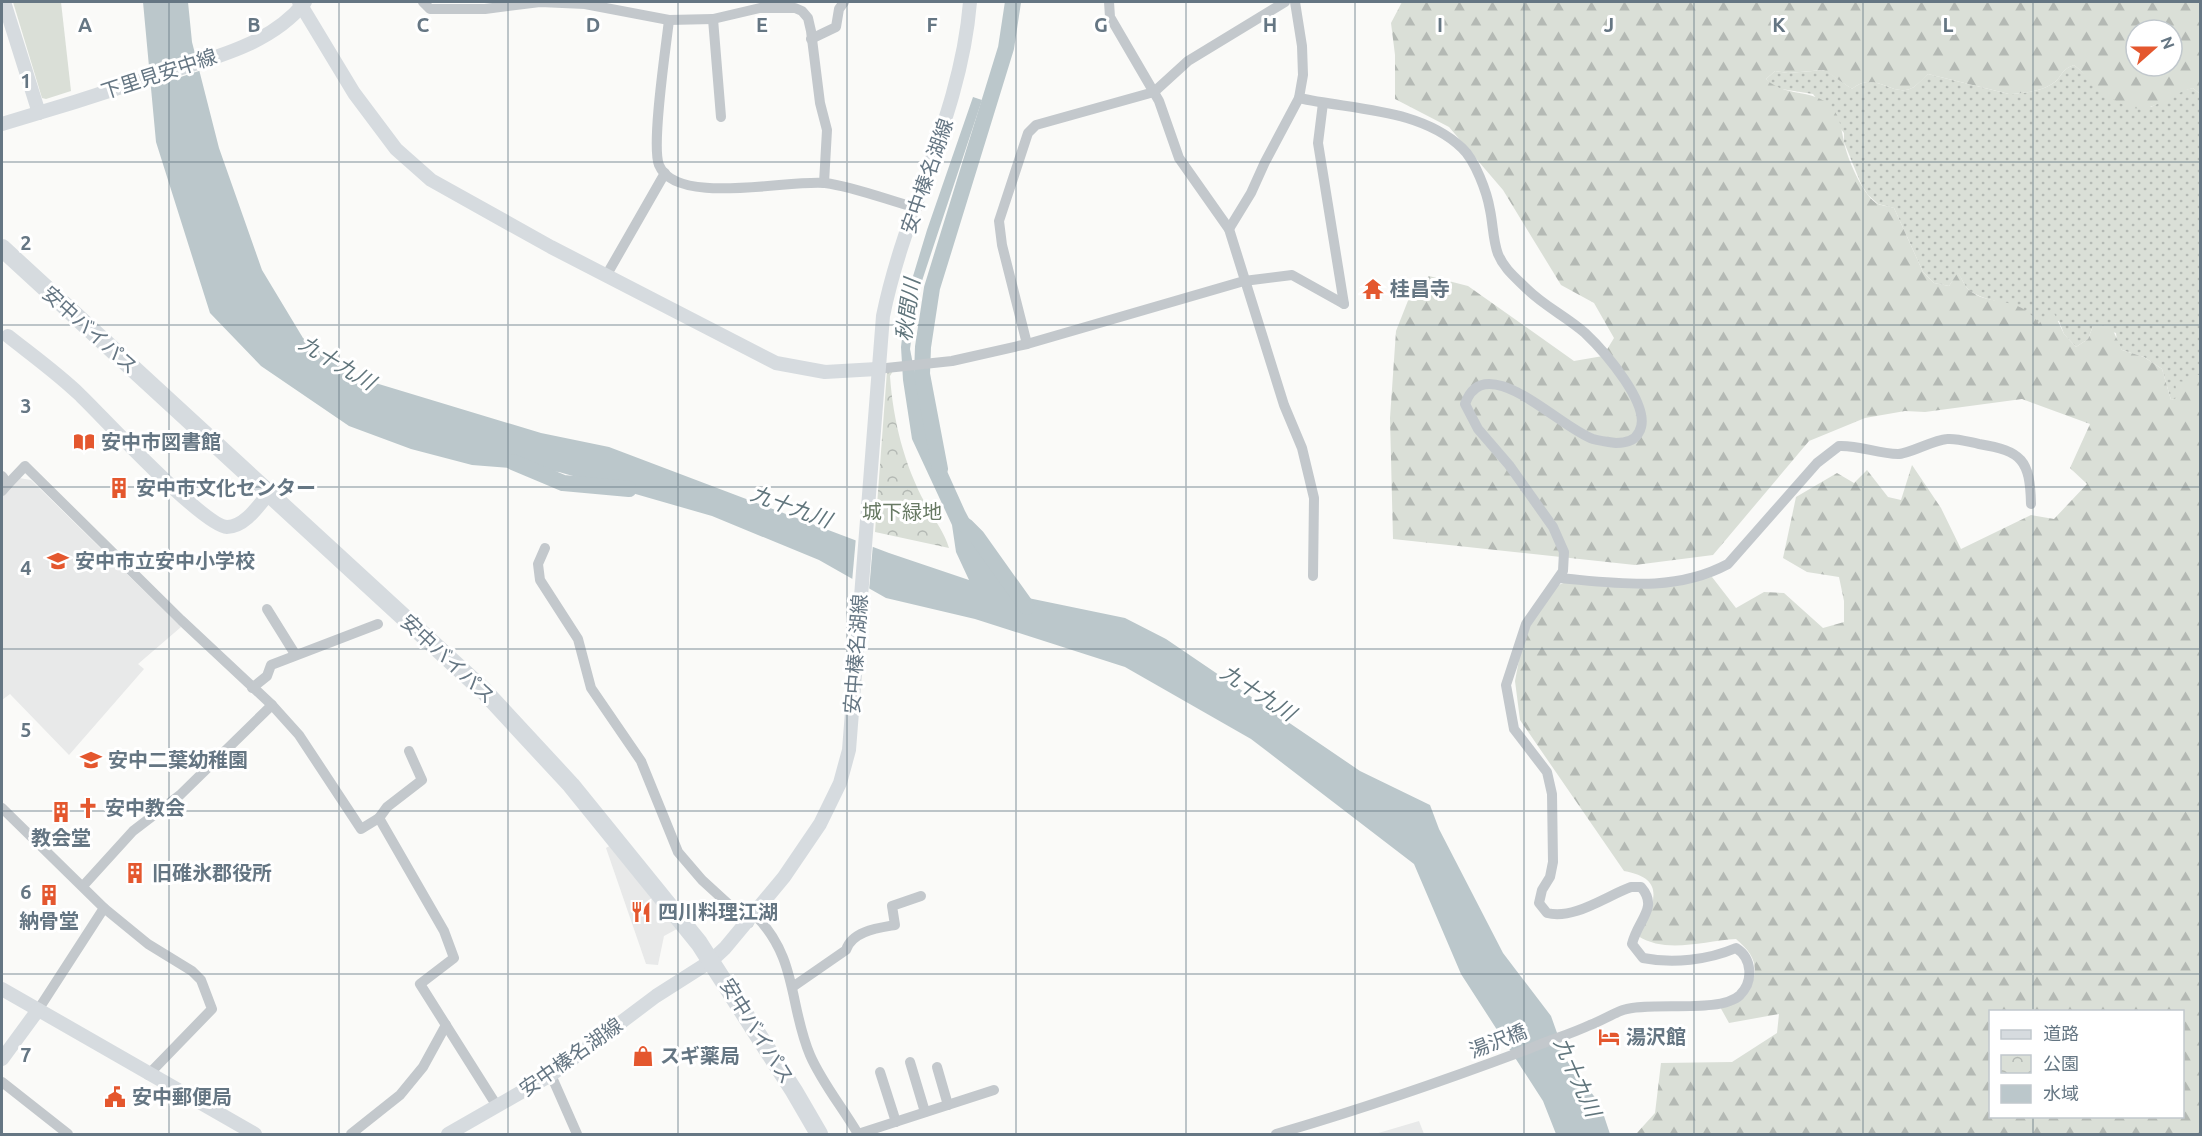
<svg xmlns="http://www.w3.org/2000/svg" width="2202" height="1136" viewBox="0 0 2202 1136" font-family="Ubuntu,'Noto Sans JP',sans-serif">
  <defs>
    <pattern id="grass-dots" width="8" height="8" patternUnits="userSpaceOnUse" patternTransform="scale(1.5)"><rect width="8" height="8" fill="#dadfd7"/><path d="M2 2h.1M6 6h.1" fill="none" stroke="#b4b9b4" stroke-width="1.8" stroke-linecap="round"/></pattern>
    <pattern id="forest-firs" width="22" height="20" patternUnits="userSpaceOnUse" patternTransform="scale(1.5)"><rect width="22" height="20" fill="#dadfd7"/><path d="M5 1l3.5 6h-7zM16 11l3.5 6h-7z" fill="#b4b9b4"/></pattern>
    <pattern id="park-crowns" width="20" height="18" patternUnits="userSpaceOnUse" patternTransform="scale(1.5)"><rect width="20" height="18" fill="#dadfd7"/><path d="M2 6a3 3 0 1 1 6 0M12 15a3 3 0 1 1 6 0" fill="none" stroke="#b4b9b4"/></pattern>
  </defs>
  <rect width="100%" height="100%" fill="#fafaf8"/>
  <!-- built -->
  <g fill="#e8e9e9">
    <polygon points="19,478 31,480 181,627 138,664 144,669 69,755 10,694 2,700 2,496"/>
    <polygon points="613,844 677,929 664,936 658,965 646,964 606,848"/>
    <polygon points="1419,1121 1424,1134 1375,1134"/>
  </g>
  <!-- grass -->
  <path fill="url(#grass-dots)" d="M2074,65L2092,80L2151,107L2180,91L2193,88L2200,94V371L2199,375L2178,398L2171,400L2162,369L2144,357L2122,350L2117,342L2116,333L2093,326L2088,339L2076,347L2064,334L2059,321L2039,324C2023,301 1984,304 1968,289C1964,285 1961,277 1958,273L1949,286L1934,283L1923,272L1894,208L1878,204L1868,195L1861,184L1844,142V133L1813,94L1774,88L1766,79L1775,71L1788,73L1825,70L1852,89C1876,69 1893,100 1914,87C1919,83 1923,78 1928,74L2009,94C2021,94 2042,91 2052,84C2062,78 2060,70 2074,65Z"/>
  <!-- forest -->
  <path fill="url(#forest-firs)" fill-rule="evenodd" d="M1402,2H2200V94L2193,88C2177,92 2165,102 2150,107C2120,116 2095,82 2074,65C2060,70 2062,78 2052,84C2042,91 2021,94 2009,94L1928,74C1924,78 1919,83 1914,87C1893,100 1876,69 1852,89L1824,70L1788,73L1775,71L1766,79C1787,100 1821,85 1837,115C1841,124 1842,133 1844,142C1847,158 1862,193 1876,203C1881,206 1888,206 1894,208L1923,272L1934,283L1949,286L1958,272C1961,277 1964,285 1968,289C1988,308 2018,293 2039,324L2042,318L2054,313L2064,334L2076,347L2088,339L2093,326H2111L2122,350L2144,357L2162,369L2171,400L2177,398L2175,381L2187,382L2192,374L2199,375L2200,371V1134H1636L1655,1113L1661,1063L1732,1062L1777,1033L1779,1014L1729,1023L1719,1005L1748,993C1760,968 1756,956 1736,939C1703,941 1666,954 1638,936C1652,907 1670,879 1624,871L1520,720L1515,681L1522,644L1536,608L1556,586L1571,580L1650,582L1712,577L1736,608L1764,592L1784,593L1823,628L1844,622V601L1839,577L1807,572L1783,558L1796,497L1837,473L1854,483L1867,470L1888,497L1901,500L1912,465L1941,508L1961,549L2031,515L2054,519L2087,484L2070,468L2090,424L2022,399L1925,412L1905,411L1865,418L1809,441L1713,555L1635,565L1393,539L1390,418L1396,331L1411,293L1429,276L1468,286L1574,361L1603,356L1614,338L1594,303L1561,285L1503,190L1449,127L1395,99V55L1391,23ZM2136,30H2172V66H2136ZM1990,1012H2182V1116H1990Z"/>
  <!-- park -->
  <path fill="url(#park-crowns)" d="M887,371H893L890,376C893,420 904,464 925,503C933,518 944,531 949,548L875,532Z"/>
  <!-- pitch -->
  <polygon fill="#dadfd7" points="13,2 61,2 71,91 46,99 42,98"/>
  <!-- water -->
  <polygon fill="#bbc7cb" points="143,2 188,2 192,42 219,148 262,270 303,338 349,375 541,433 609,447 889,553 969,580 956,552 952,525 912,439 903,380 901,347 907,296 927,230 973,97 982,100 917,296 910,349 924,420 965,511 1009,594 1125,618 1166,639 1360,771 1430,805 1439,829 1503,953 1551,1016 1567,1061 1600,1104 1610,1134 1556,1134 1543,1101 1461,974 1414,864 1251,739 1125,667 975,619 886,598 819,560 712,516 559,472 472,465 411,449 349,426 261,366 210,313 156,142"/>
  <!-- pier -->
  <g fill="#fafaf8">
    <polygon points="198,55 202,70 147,88 145,72"/>
    <polygon points="856,537 873,544 869,591 852,582"/>
  </g>
  <g fill="none" stroke-linecap="round" stroke-linejoin="round">
    <!-- river -->
    <g stroke="#bbc7cb" stroke-width="16">
      <polyline points="513,462 563,483 629,489"/>
      <polyline points="940,469 922,374 923,347 932,288 1006,48 1013,2"/>
      <polyline points="966,526 977,537 1027,607"/>
    </g>
    <!-- street -->
    <g stroke="#c3c8cc" stroke-width="10">
      <polyline points="423,2 430,9 485,9 540,2 585,4 669,20 713,19 760,8 795,8 802,11 808,18 811,31 820,103 827,130 824,183"/>
      <polyline points="1109,2 1110,17 1159,101 1179,158 1229,229 1284,405 1302,448 1314,498 1313,576"/>
      <polyline points="713,19 721,117"/>
      <path d="M669,20C666,47 651,145 659,165C676,207 790,179 825,183C855,187 887,200 917,208"/>
      <polyline points="811,39 836,27 839,9 844,2"/>
      <polyline points="1323,103 1318,143 1344,304"/>
      <polyline points="1229,229 1251,193 1265,162 1299,98 1303,75 1302,46 1295,2"/>
      <polyline points="606,276 665,173"/>
      <polyline points="1027,344 1002,245 999,221 1028,133 1036,125 1154,92 1188,61 1285,2"/>
      <polyline points="877,369 952,361 1027,344 1244,281 1292,275 1344,304"/>
      <polyline points="2,476 8,484 2,491"/>
      <polyline points="8,484 25,466 181,620 272,705 299,735 361,829 379,818 444,931 454,958 420,984 497,1106"/>
      <polyline points="545,548 538,564 540,580 578,639 591,688 641,761 678,852 702,880 749,923"/>
      <path d="M1559,578C1617,583 1674,593 1728,564L1817,463L1839,446C1859,445 1878,454 1898,454C1909,454 1933,440 1947,439C1957,438 1969,442 1979,444C2022,451 2030,460 2031,504"/>
      <polyline points="267,609 295,654"/>
      <polyline points="252,688 267,676 271,665 378,624"/>
      <polyline points="2,808 104,908 38,1010"/>
      <polyline points="379,818 387,807 422,780 409,751"/>
      <polyline points="83,886 133,831 180,795 272,705"/>
      <polyline points="104,908 148,944 192,971 201,980 212,1009 148,1075"/>
      <path d="M755,915C798,958 789,1006 810,1055C822,1083 843,1108 858,1134"/>
      <path d="M794,986L846,950C852,931 878,928 895,925L892,906L921,896"/>
      <polyline points="910,1062 925,1112"/>
      <polyline points="937,1067 948,1105"/>
      <polyline points="880,1072 896,1122"/>
      <polyline points="551,1075 577,1134"/>
      <polyline points="2,1082 68,1134"/>
      <polyline points="351,1134 400,1095 423,1067 446,1025"/>
      <polyline points="858,1134 994,1090"/>
      <path d="M1276,1134C1363,1109 1446,1080 1531,1048C1550,1040 1571,1034 1590,1025C1601,1021 1612,1014 1623,1010C1651,1001 1720,1014 1740,995C1754,981 1752,958 1736,948C1708,960 1673,964 1643,958L1632,944C1638,919 1659,908 1641,887H1631C1606,896 1574,920 1547,913L1539,903L1542,890L1550,877L1553,862L1552,794L1547,772L1514,729L1506,685L1526,624L1563,571L1564,552L1553,527L1509,465L1478,429L1465,404C1485,347 1561,429 1593,439C1600,441 1608,442 1616,443C1624,443 1635,441 1639,432C1654,407 1603,350 1585,333C1567,317 1544,306 1527,289C1516,278 1504,269 1498,254C1493,241 1493,224 1490,210C1487,192 1475,160 1462,148C1420,108 1353,110 1299,98"/>
    </g>
    <!-- secondary -->
    <g stroke="#d6dbdf" stroke-width="14">
      <polyline points="4,2 39,113"/>
      <polyline points="299,2 354,93 396,149 431,180 551,247 776,363 825,372 877,369"/>
      <path d="M2,124C50,110 98,95 146,79C200,61 268,49 305,2"/>
      <path d="M8,336C32,355 57,373 79,394C102,416 203,526 227,527C245,527 259,505 269,493"/>
      <polyline points="2,989 255,1134"/>
      <polyline points="2,1059 38,1010"/>
      <path d="M448,1134L551,1075L656,996L711,961L725,948L784,877L820,824L840,783L849,750L883,316C905,208 961,114 970,2"/>
    </g>
    <!-- highway -->
    <polyline stroke="#d6dbdf" stroke-width="18" points="2,248 484,691 571,785 699,943 794,1091 819,1134"/>
  </g>
  <!-- grid -->
  <path fill="none" stroke="#657683" stroke-width="1.5" stroke-opacity="0.55" d="M169,2V1134M339,2V1134M508,2V1134M678,2V1134M847,2V1134M1016,2V1134M1186,2V1134M1355,2V1134M1524,2V1134M1694,2V1134M1863,2V1134M2033,2V1012M2,162H2200M2,325H2200M2,487H2200M2,649H2200M2,811H2200M2,974H2200M2033,1116V1134"/>
  <!-- icons -->
  <defs>
    <symbol id="temple-bare" viewBox="-9 -9 18 18"><path d="M0-6L5-2H3V0L6.5 2.5H4V6H1.5V3h-3V6H-4V2.5H-6.5L-3 0V-2H-5Z" fill="#e4572e" stroke="#fff" stroke-width="2.5" paint-order="stroke"/></symbol>
    <symbol id="library-bare" viewBox="-9 -9 18 18"><path d="M-6-4Q-3-5.5-.7-3.5V5Q-3 3-6 4ZM6-4Q3-5.5 .7-3.5V5Q3 3 6 4Z" fill="#e4572e" stroke="#fff" stroke-width="2.5" paint-order="stroke"/></symbol>
    <symbol id="building-bare" viewBox="-9 -9 18 18"><path d="M-4-6H4V6H1V3H-1V6H-4ZM-2.5-4.3h1.7v1.8h-1.7ZM.8-4.3h1.7v1.8H.8ZM-2.5-1h1.7V.8h-1.7ZM.8-1h1.7V.8H.8Z" fill="#e4572e" stroke="#fff" stroke-width="2.5" paint-order="stroke"/></symbol>
    <symbol id="school-bare" viewBox="-9 -9 18 18"><path d="M0-5L7-2L0 1L-7-2ZM-4 1L0 2.5L4 1V4Q0 6-4 4Z" fill="#e4572e" stroke="#fff" stroke-width="2.5" paint-order="stroke"/></symbol>
    <symbol id="church-bare" viewBox="-9 -9 18 18"><path d="M-1.2-6h2.4v3.5h3.3v2.4h-3.3V6h-2.4V-.1h-3.3v-2.4h3.3Z" fill="#e4572e" stroke="#fff" stroke-width="2.5" paint-order="stroke"/></symbol>
    <symbol id="restaurant-bare" viewBox="-9 -9 18 18"><path d="M-5-6h1v4h1v-4h1v4h1v-4h1v5L-1.5 .5V6h-2V.5L-5-1ZM5-6V6H3V1.5H1.5Q1.5-4 5-6Z" fill="#e4572e" stroke="#fff" stroke-width="2.5" paint-order="stroke"/></symbol>
    <symbol id="hotel-bare" viewBox="-9 -9 18 18"><path d="M-6-4.5h1.5V1H6V5H4.5V3h-9V5H-6ZM-4 0a1.8 1.8 0 1 1 3.6 0ZM.5 0V-2.5h3Q6-2.5 6 0Z" fill="#e4572e" stroke="#fff" stroke-width="2.5" paint-order="stroke"/></symbol>
    <symbol id="shop-bare" viewBox="-9 -9 18 18"><path d="M-5-2.5h2.3a2.7 3.5 0 0 1 5.4 0H5L5.5 6h-11ZM-1.5-2.5h3a1.5 2.3 0 0 0-3 0Z" fill="#e4572e" stroke="#fff" stroke-width="2.5" paint-order="stroke"/></symbol>
    <symbol id="civic-bare" viewBox="-9 -9 18 18"><path d="M-.6-6.5H3V-4.5H.6V-3L4-1V1h2V6H-6V1h2V-1L-.6-3ZM-1.2 2.5V6h2.4V2.5Z" fill="#e4572e" stroke="#fff" stroke-width="2.5" paint-order="stroke"/></symbol>
  </defs>
  <g fill-rule="evenodd">
    <use href="#temple-bare" x="1358" y="274" width="30" height="30"/>
    <use href="#library-bare" x="69" y="427" width="30" height="30"/>
    <use href="#building-bare" x="104" y="473" width="30" height="30"/>
    <use href="#school-bare" x="43" y="546" width="30" height="30"/>
    <use href="#school-bare" x="76" y="745" width="30" height="30"/>
    <use href="#church-bare" x="73" y="793" width="30" height="30"/>
    <use href="#building-bare" x="46" y="797" width="30" height="30"/>
    <use href="#building-bare" x="120" y="858" width="30" height="30"/>
    <use href="#building-bare" x="34" y="880" width="30" height="30"/>
    <use href="#restaurant-bare" x="626" y="897" width="30" height="30"/>
    <use href="#hotel-bare" x="1594" y="1022" width="30" height="30"/>
    <use href="#shop-bare" x="628" y="1041" width="30" height="30"/>
    <use href="#civic-bare" x="100" y="1082" width="30" height="30"/>
  </g>
  <g text-anchor="middle" stroke-width="6" stroke-linejoin="round" paint-order="stroke">
    <!-- street labels -->
    <g font-size="20" fill="#657683" stroke="#fff">
      <text transform="translate(159 74) rotate(-18)" y="7">下里見安中線</text>
      <text transform="translate(927 176) rotate(-71)" y="7">安中榛名湖線</text>
      <text transform="translate(90 330) rotate(42)" y="7">安中バイパス</text>
      <text transform="translate(856 654) rotate(-86)" y="7">安中榛名湖線</text>
      <text transform="translate(448 659) rotate(43)" y="7">安中バイパス</text>
      <text transform="translate(757 1031) rotate(58)" y="7">安中バイパス</text>
      <text transform="translate(1498 1041) rotate(-21)" y="7">湯沢橋</text>
      <text transform="translate(571 1057) rotate(-35)" y="7">安中榛名湖線</text>
    </g>
    <!-- poi labels -->
    <g font-size="20" font-weight="bold" fill="#657683" stroke="#fff" text-anchor="start">
      <text x="1390" y="296">桂昌寺</text>
      <text x="101" y="449">安中市図書館</text>
      <text x="136" y="495">安中市文化センター</text>
      <text x="75" y="568">安中市立安中小学校</text>
      <text x="108" y="767">安中二葉幼稚園</text>
      <text x="105" y="815">安中教会</text>
      <text x="61" y="845" text-anchor="middle">教会堂</text>
      <text x="152" y="880">旧碓氷郡役所</text>
      <text x="658" y="919">四川料理江湖</text>
      <text x="49" y="928" text-anchor="middle">納骨堂</text>
      <text x="1626" y="1044">湯沢館</text>
      <text x="660" y="1063">スギ薬局</text>
      <text x="132" y="1104">安中郵便局</text>
    </g>
    <!-- park labels -->
    <g font-size="20" fill="#687a64" stroke="#fff">
      <text x="902" y="519">城下緑地</text>
    </g>
    <!-- water labels -->
    <g font-size="21" font-style="italic" fill="#60757c" stroke="#fff">
      <text transform="translate(908 310) rotate(-82)" y="7">秋間川</text>
      <text transform="translate(337 363) rotate(31)" y="7">九十九川</text>
      <text transform="translate(791 507) rotate(20)" y="7">九十九川</text>
      <text transform="translate(1258 693) rotate(33)" y="7">九十九川</text>
      <text transform="translate(1577 1077) rotate(66)" y="7">九十九川</text>
    </g>
  </g>
  <g font-size="20" text-anchor="middle" font-weight="bold" fill="#657683" stroke="#fff" stroke-width="6" stroke-linejoin="round" paint-order="stroke">
    <text x="85" y="32">A</text>
    <text x="254" y="32">B</text>
    <text x="423" y="32">C</text>
    <text x="593" y="32">D</text>
    <text x="762" y="32">E</text>
    <text x="932" y="32">F</text>
    <text x="1101" y="32">G</text>
    <text x="1270" y="32">H</text>
    <text x="1440" y="32">I</text>
    <text x="1609" y="32">J</text>
    <text x="1779" y="32">K</text>
    <text x="1948" y="32">L</text>
    <text x="26" y="88">1</text>
    <text x="26" y="250">2</text>
    <text x="26" y="413">3</text>
    <text x="26" y="575">4</text>
    <text x="26" y="737">5</text>
    <text x="26" y="899">6</text>
    <text x="26" y="1062">7</text>
  </g>
  <!-- border -->
  <rect width="2202" height="1136" fill="none" stroke="#657683" stroke-width="6"/>
  <!-- legend -->
  <rect x="1989" y="1010" width="195" height="108" fill="#ffffff" stroke="#c1c8cd" stroke-width="1.5"/>
  <rect x="2001" y="1030" width="30" height="9" fill="#d6dbdf" stroke="#c1c8cd" stroke-width="1.5"/>
  <text x="2043" y="1040" font-size="18" fill="#657683">道路</text>
  <rect x="2001" y="1055" width="30" height="18" fill="url(#park-crowns)" stroke="#c1c8cd" stroke-width="1.5"/>
  <text x="2043" y="1070" font-size="18" fill="#657683">公園</text>
  <rect x="2001" y="1085" width="30" height="18" fill="#bbc7cb" stroke="#c1c8cd" stroke-width="1.5"/>
  <text x="2043" y="1100" font-size="18" fill="#657683">水域</text>
  <!-- north arrow -->
  <g transform="translate(2154 48) rotate(69)"><circle r="28" fill="#ffffff" stroke="#c1c8cd" stroke-width="1.5"/>
  <path d="M0-4.5L10 22L0 15L-10 22Z" fill="#e4572e"/>
  <text y="-9" font-size="16" font-weight="bold" text-anchor="middle" fill="#657683">N</text>
  </g>
</svg>
